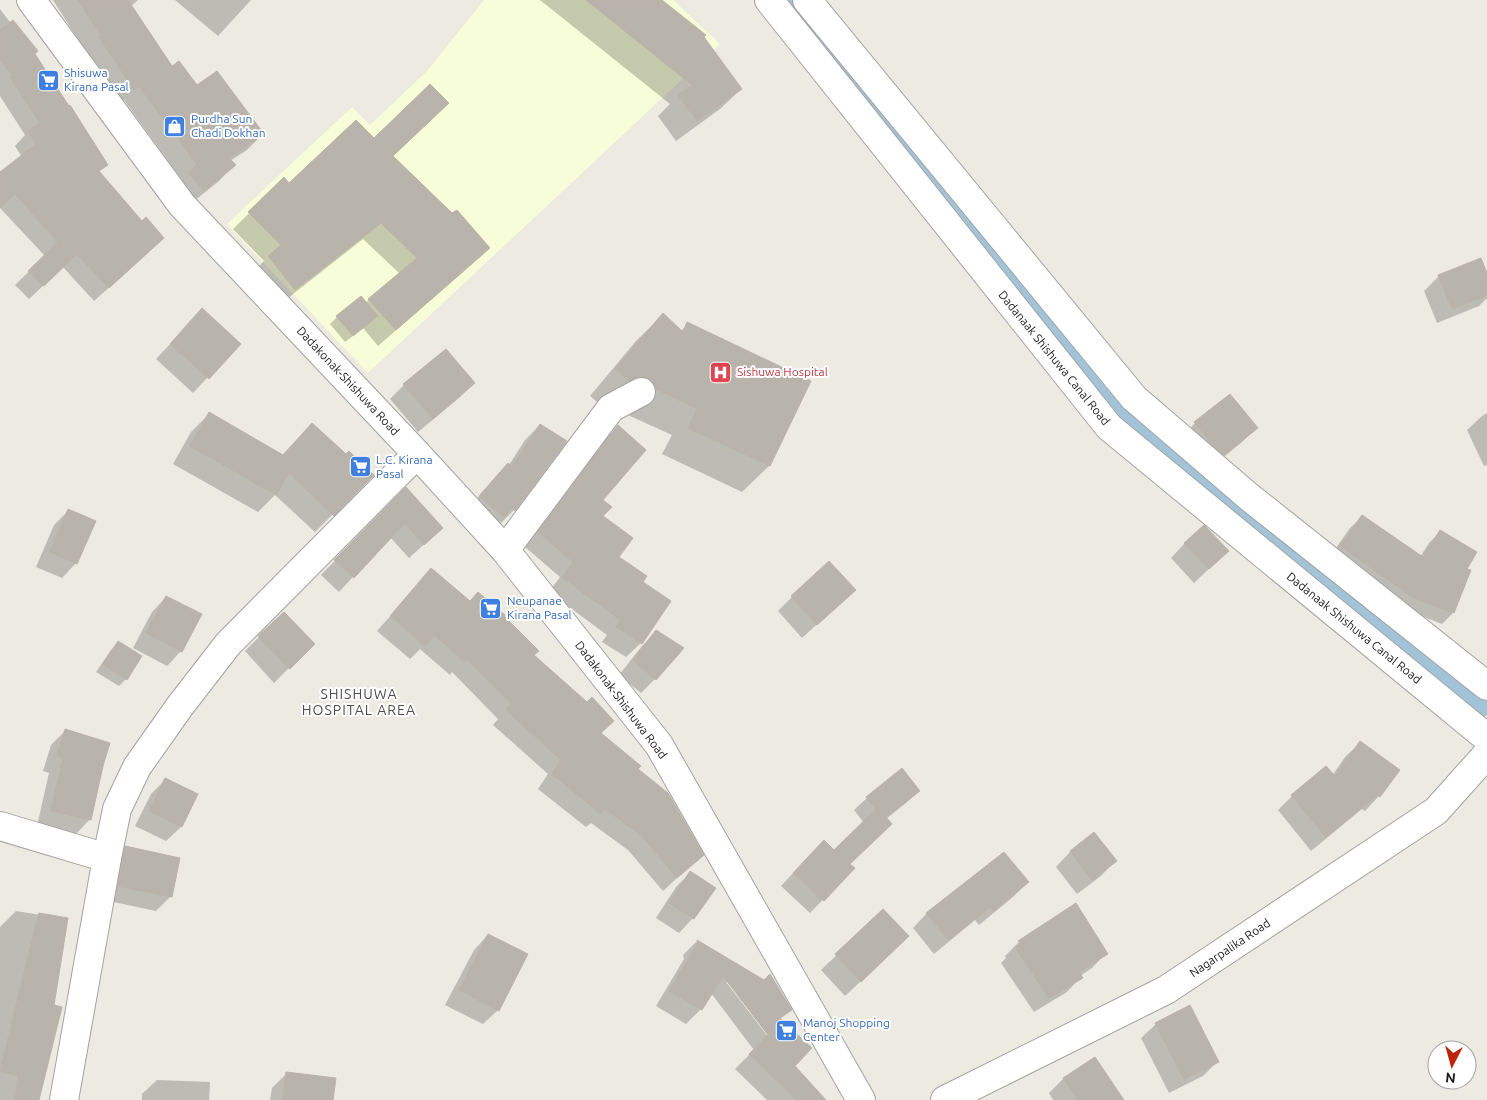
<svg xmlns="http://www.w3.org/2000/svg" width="1487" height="1100" viewBox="0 0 1487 1100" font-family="Ubuntu,sans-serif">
  <rect width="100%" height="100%" fill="#eceae1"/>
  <!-- education -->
  <polygon fill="#f8fdd9" points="484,0 673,0 720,44 368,373 227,224 352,107 370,125 427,71"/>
  <!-- shadow -->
  <g fill="#0003" fill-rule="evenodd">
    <polygon points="53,0 138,0 131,6 172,68 263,134 247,150 230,161 234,165 219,181 188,206 174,188 182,180 124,100 118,104 85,53 86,52"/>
    <polygon points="175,0 251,0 218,36"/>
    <polygon points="540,0 660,0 703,37 741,89 720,109 676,141 658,116 670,104"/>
    <polygon points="0,9 34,54 106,165 99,172 149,252 94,301 63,267 29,299 15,285 45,256 0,208 0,174 22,157 15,146 25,135 0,96"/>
    <polygon points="392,157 488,248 472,264 378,346 363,328 345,342 330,324 337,317 365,303 400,274 363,239 278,306 252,273 264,261 233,229 284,179 289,185"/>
    <polygon points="1439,276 1487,276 1487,298 1479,306 1437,323 1424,291"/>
    <polygon points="663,315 681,331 688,324 809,381 769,466 742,492 662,454 672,435 630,416 628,411 602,406 590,396 636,341"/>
    <polygon points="188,325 239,344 193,393 156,359"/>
    <polygon points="474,383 459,398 418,432 390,399 404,385"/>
    <polygon points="1487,413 1487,465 1484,466 1467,430 1482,416"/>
    <polygon points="209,414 282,456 294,443 372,475 315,532 275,495 258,512 173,464 191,432"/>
    <polygon points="1195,423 1256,428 1242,442 1209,469 1181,438"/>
    <polygon points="540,425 565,441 514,510 499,525 466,511 494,479 508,464 509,465 525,440"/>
    <polygon points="618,427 602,500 602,516 617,557 641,582 641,643 626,657 602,642 607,635 549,592 560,577 525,547 603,441"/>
    <polygon points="406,489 442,528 409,558 390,537 339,592 321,575"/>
    <polygon points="69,510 76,563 62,578 36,567 54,525"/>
    <polygon points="1362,517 1420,557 1429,543 1440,532 1465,570 1453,613 1442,624 1403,609 1329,558 1350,528"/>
    <polygon points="1185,543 1213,565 1194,583 1171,558"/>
    <polygon points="431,570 532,655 599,734 636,770 702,855 663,891 628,850 591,823 586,827 538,789 548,774 493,725 498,719 452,672 450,675 420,649 410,659 377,631"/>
    <polygon points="166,597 181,651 167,666 133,648 152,612"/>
    <polygon points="792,597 839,604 802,638 778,611"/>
    <polygon points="656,631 655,679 641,693 619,675 642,646"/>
    <polygon points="259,637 313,644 274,683 245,651"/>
    <polygon points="118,643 126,679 119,686 96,672 111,650"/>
    <polygon points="66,730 90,819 76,834 37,826 49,773 43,771 51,745"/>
    <polygon points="1360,743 1379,796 1365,811 1362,809 1311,851 1278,810 1292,796 1332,776 1345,757"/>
    <polygon points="165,780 196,795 181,827 166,841 135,826 151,794"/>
    <polygon points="919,791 906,803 886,819 849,865 853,869 810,913 781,886 811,854 834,851 864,823 854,810 867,798"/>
    <polygon points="1094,834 1115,861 1101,876 1077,894 1056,867 1070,852"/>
    <polygon points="126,848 171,896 156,911 104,900 111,862"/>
    <polygon points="690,873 693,918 679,933 656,918 676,887"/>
    <polygon points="1028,882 1013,897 979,925 975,920 934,954 913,928 927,913"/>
    <polygon points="16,911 66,919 39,1100 0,1100 0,927"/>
    <polygon points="883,911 893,951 845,996 821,970"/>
    <polygon points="488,935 498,1010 483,1024 445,1005 474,950"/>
    <path d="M697,941L764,981L790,1009L780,1019L793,1066L824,1100H767L735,1069L754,1050L711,993L701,1009L686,1024L656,1006L684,959L683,955ZM726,982H729L771,1037L769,1038Z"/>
    <polygon points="1019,942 1106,953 1092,968 1080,976 1081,977 1067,992 1034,1012 1001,963 1006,958 1005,956"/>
    <polygon points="1156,1024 1218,1061 1203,1076 1169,1093 1141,1038"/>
    <polygon points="1094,1058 1123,1100 1053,1100 1049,1093 1063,1079"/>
    <polygon points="286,1074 332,1100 270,1100 272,1088"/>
    <polygon points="157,1080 210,1082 209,1100 142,1100 142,1094"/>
  </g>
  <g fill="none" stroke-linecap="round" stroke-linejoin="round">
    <!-- canal -->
    <polyline stroke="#a3c4d8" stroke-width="30" points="790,0 1133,420 1202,479 1478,703"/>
  </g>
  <!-- building -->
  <g fill="#b8b3ab" stroke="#bdb3a4">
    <polygon points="78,0 128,0 172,66 179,61 197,85 217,71 264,134 229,158 236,165 204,191 188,172 197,165 139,86 134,90 99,37 101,36"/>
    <polygon points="586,0 662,0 706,35 704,37 742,89 697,121 678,95 692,85"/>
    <polygon points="13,20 38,51 35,54 69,106 70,105 108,165 99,171 142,221 146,217 164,238 109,288 77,254 44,286 28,271 58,242 15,194 0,208 0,172 36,144 28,131 40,123 10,77 12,75 0,60 0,30"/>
    <polygon points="430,84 449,103 393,156 452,213 457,210 490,248 396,330 368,299 417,258 381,223 295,290 268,256 281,245 248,212 284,177 289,183 356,120 374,138"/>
    <polygon points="1481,258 1487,273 1487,295 1452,309 1438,275"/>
    <polygon points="361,296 378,316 353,336 336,316"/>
    <polygon points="202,308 241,344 209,379 170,344"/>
    <polygon points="663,313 683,332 687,322 811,381 770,466 688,428 697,409 656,389 654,384 649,379 641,376 629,381 615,369"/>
    <polygon points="446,349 475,383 433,419 403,384"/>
    <polygon points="1230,394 1258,428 1224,455 1214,446 1194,422"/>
    <polygon points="209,412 283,455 312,423 346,454 349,451 374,475 334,516 289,473 276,495 190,446"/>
    <polygon points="540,424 567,441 515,511 512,508 504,517 479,496 508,463 512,467"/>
    <polygon points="618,425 646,450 603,500 612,507 603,516 633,538 619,557 647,576 643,582 671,601 642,644 616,627 620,620 562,577 573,562 538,532"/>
    <polygon points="406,487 443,528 424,545 405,523 354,578 334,560"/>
    <polygon points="68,509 96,521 77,564 50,552"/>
    <polygon points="1362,515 1423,557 1440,530 1477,552 1467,569 1471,570 1454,613 1414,598 1340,546"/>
    <polygon points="1204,525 1229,551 1209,569 1184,543"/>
    <polygon points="829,561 856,590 817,625 791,596"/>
    <polygon points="431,568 470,601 478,592 505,615 504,616 539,651 534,655 587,702 592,697 614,721 601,733 641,766 638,769 668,793 704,855 677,878 642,836 605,809 601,814 552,774 561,760 506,710 511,704 467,659 465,662 434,635 425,646 390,616"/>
    <polygon points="166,596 202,614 182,652 146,633"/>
    <polygon points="284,612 315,644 290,669 258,636"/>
    <polygon points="656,630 684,648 656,680 633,660"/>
    <polygon points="118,641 142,656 127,680 103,664"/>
    <polygon points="65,729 110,743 103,766 91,820 51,811 63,758 57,756"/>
    <polygon points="1360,741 1400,770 1380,797 1377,795 1326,837 1291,795 1326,766 1335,776"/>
    <polygon points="902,768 920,791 886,817 892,824 850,864 855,868 824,901 793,873 824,840 834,850 876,809 866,797"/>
    <polygon points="165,778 198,794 182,827 149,811"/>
    <polygon points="1094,832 1117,861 1092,880 1070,851"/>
    <polygon points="125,846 180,858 172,897 118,886"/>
    <polygon points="1004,852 1029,882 994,911 990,907 949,940 926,913"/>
    <polygon points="690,871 716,888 694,919 669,903"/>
    <polygon points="1076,903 1108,954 1079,972 1083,978 1049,998 1015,947 1021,944 1018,941"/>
    <polygon points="883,909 909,936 861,982 835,954"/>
    <polygon points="39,913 68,918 54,1005 62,1007 39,1100 15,1100 18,1076 0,1071"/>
    <polygon points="488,934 528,954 499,1011 459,990"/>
    <polygon points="697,940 764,980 770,974 792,1010 780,1018 812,1048 795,1066 826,1100 797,1100 749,1054 768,1035 723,976 702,1010 669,991 698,943"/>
    <polygon points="1190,1005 1219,1062 1184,1079 1155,1023"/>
    <polygon points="1095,1057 1124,1100 1078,1100 1063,1078"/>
    <polygon points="286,1072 336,1078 333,1100 283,1100"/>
  </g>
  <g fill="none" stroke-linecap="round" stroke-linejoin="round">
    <defs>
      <g id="minor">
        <polyline points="31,0 182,205 417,454 505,550 659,745 861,1100"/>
        <polyline points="769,0 1109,427 1487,738"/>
        <polyline points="807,0 1134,398 1248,496 1487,686"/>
        <polyline points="505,550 611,408 641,392"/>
        <polyline points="0,826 107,858"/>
        <polyline points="64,1100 107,858 117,809 137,767 180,706 228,644 417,454"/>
        <polyline points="945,1100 1166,990 1436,811 1487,754"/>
      </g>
    </defs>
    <!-- minor casing -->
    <use href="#minor" stroke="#a2a2a2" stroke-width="30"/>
    <!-- minor -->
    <use href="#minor" stroke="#fff" stroke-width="28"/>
  </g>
  <!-- icons -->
  <defs>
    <symbol id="supermarket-square" viewBox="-11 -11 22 22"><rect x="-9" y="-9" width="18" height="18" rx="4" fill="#3f7fe0" stroke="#fff"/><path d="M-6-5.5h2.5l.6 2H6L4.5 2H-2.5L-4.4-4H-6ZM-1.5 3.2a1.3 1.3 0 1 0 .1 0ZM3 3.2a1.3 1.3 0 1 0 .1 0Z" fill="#fff"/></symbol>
    <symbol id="shop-square" viewBox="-11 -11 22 22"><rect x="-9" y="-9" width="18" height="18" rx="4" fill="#3f7fe0" stroke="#fff"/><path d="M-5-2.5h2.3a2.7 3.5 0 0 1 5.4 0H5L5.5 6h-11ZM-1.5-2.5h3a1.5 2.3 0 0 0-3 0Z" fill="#fff"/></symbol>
    <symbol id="hospital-square" viewBox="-11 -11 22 22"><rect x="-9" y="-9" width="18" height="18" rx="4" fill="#e0444e" stroke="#fff"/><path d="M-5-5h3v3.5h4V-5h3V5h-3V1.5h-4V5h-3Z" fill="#fff"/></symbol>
  </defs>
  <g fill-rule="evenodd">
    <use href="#supermarket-square" x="36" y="68" width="25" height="25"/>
    <use href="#shop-square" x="162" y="114" width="25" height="25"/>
    <use href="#hospital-square" x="708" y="360" width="25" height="25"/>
    <use href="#supermarket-square" x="348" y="454" width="25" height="25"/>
    <use href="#supermarket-square" x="478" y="596" width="25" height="25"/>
    <use href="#supermarket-square" x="774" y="1018" width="25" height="25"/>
  </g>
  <g text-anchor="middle" stroke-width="4" stroke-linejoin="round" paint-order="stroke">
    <!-- shop labels -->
    <g font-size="12" fill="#366cbe" stroke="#fff" text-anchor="start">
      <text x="64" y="77">Shisuwa<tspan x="64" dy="14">Kirana Pasal</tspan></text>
      <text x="191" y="123">Purdha Sun<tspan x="191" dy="14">Chadi Dokhan</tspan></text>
      <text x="376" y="464">L.C. Kirana<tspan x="376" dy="14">Pasal</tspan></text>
      <text x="507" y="605">Neupanae<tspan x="507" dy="14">Kirana Pasal</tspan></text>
      <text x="803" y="1027">Manoj Shopping<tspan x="803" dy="14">Center</tspan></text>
    </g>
    <!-- street labels -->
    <g font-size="12" fill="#1b1b1b" stroke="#fff">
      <text transform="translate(1054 358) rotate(51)" y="4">Dadanaak Shishuwa Canal Road</text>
      <text transform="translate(348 381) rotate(47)" y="4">Dadakonak-Shishuwa Road</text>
      <text transform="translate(1354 628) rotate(39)" y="4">Dadanaak Shishuwa Canal Road</text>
      <text transform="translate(621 700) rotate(53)" y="4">Dadakonak-Shishuwa Road</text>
      <text transform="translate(1230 948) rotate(-34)" y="4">Nagarpalika Road</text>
    </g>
    <!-- health labels -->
    <g font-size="12" fill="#be3a42" stroke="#fff" text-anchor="start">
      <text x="737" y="376">Sishuwa Hospital</text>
    </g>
    <!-- neighbourhood labels -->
    <g font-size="14" letter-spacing="1" fill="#4e4e4e" stroke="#fff">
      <text x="359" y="699">SHISHUWA<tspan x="359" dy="16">HOSPITAL AREA</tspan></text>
    </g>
  </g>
  <!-- north arrow -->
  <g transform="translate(1452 1065) rotate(186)"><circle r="24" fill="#ffffff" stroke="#a4a4a4"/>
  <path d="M0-4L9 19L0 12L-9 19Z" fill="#bc250a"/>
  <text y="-8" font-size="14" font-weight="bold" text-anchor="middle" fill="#1b1b1b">N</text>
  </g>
</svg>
